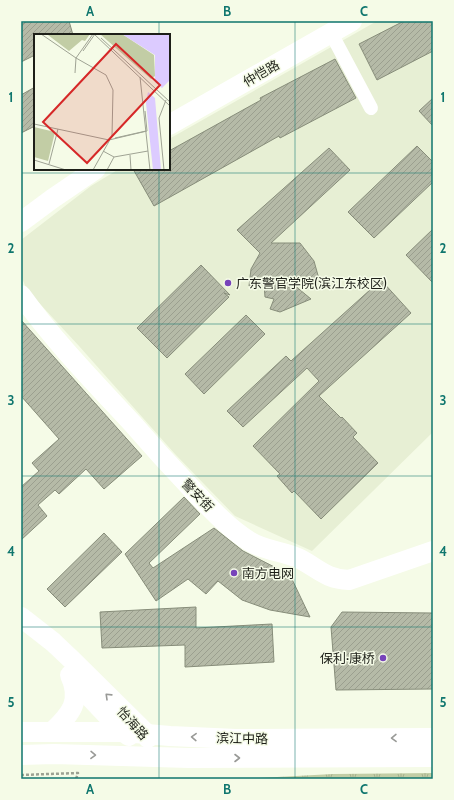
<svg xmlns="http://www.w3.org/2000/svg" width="454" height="800" viewBox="0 0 454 800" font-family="Cabin,'Noto Sans SC',sans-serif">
  <defs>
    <pattern id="grass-tufts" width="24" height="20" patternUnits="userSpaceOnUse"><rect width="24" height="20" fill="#c2cda5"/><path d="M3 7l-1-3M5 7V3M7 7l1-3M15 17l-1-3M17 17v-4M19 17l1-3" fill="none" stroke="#a6b08d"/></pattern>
    <pattern id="building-hatch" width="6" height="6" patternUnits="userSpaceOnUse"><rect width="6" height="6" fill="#b5baa7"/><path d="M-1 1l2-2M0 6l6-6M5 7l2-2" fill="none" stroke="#9b9f8f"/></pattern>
  </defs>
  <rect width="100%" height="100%" fill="#f5fbe7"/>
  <!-- built -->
  <polygon fill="#e7efd4" points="377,21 433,21 433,432 312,551 235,516 175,454 79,346 27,290 21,276 21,240 91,186 119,169 169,169 169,139"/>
  <!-- grass -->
  <polygon fill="url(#grass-tufts)" points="433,773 433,779 238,779 333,774"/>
  <!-- building -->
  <g fill="url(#building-hatch)" stroke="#878d7a">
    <polygon points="27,21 69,21 73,35 35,35 35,55 21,62 21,25"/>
    <polygon points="404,21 433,21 433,51 377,80 359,44"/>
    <polygon points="335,59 356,98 280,138 279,136 154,206 133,169 169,169 169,151 261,100 260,98"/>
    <polygon points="35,87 35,126 21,133 21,95"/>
    <polygon points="433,98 433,126 419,111"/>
    <polygon points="417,146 433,162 433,182 374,238 348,212"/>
    <polygon points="329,148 350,170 271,243 300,243 314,261 319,279 288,280 311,299 280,312 270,309 274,299 265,297 264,284 249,286 251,269 260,253 237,230"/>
    <polygon points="433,229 433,283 406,255"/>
    <polygon points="201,265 230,295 224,293 229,297 167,358 137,328"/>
    <polygon points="381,280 411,313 319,396 341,418 342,417 357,433 353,437 378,463 321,519 294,491 292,493 277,476 280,474 253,446 319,381 307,368 243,427 227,411 286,356 291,361"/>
    <polygon points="246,315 265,334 204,394 185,374"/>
    <polygon points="21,320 142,456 104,489 86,469 59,494 55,490 38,505 47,516 21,540 21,487 39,471 32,463 59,439 21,396"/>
    <polygon points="184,497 200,514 149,563 153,568 214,528 243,551 290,575 310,617 270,610 242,600 218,581 206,594 188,579 156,601 125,554"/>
    <polygon points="104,533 122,552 65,607 47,589"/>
    <polygon points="196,607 196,628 272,624 274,662 185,667 185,645 102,648 100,612"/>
    <polygon points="342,612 433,613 433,689 336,690 331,627"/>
  </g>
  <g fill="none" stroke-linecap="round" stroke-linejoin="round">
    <!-- path -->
    <polyline stroke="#9ca192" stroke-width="2.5" stroke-dasharray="3 2" stroke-linecap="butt" points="21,775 78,773 76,779"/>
    <!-- street -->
    <polyline stroke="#fff" stroke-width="14" points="331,33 371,108"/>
    <!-- secondary -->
    <g stroke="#fff" stroke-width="20">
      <polyline points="169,125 352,21"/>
      <polyline points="21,222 52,199 96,169"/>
      <path d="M21,295C54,341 94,382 132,423C151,445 171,467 191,488C209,507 227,527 249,541C264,551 284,551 300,559C319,569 326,579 349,580L433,551"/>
      <polyline points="21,617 53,642 72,660 146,733 148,738"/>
      <polyline points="85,692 123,732 129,736"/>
      <polyline points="21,732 123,732 170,736 236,739 433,738"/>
      <path d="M52,732C71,714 82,701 70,675"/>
      <polyline points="21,755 54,754 189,758 433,757"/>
    </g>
  </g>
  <!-- one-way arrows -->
  <defs><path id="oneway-chevron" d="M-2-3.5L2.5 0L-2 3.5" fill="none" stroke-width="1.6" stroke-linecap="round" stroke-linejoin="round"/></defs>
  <g stroke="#999a97">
    <use href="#oneway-chevron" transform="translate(108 696) rotate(-136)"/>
    <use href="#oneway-chevron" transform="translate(194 737) rotate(-178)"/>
    <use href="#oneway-chevron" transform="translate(394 738) rotate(179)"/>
    <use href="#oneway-chevron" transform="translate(93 755) rotate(1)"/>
    <use href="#oneway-chevron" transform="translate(237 758)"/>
  </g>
  <!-- grid -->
  <path fill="none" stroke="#0f766e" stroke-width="1" stroke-opacity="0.55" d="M159,21V35M295,21V779M159,169V779M21,173H433M21,324H433M21,476H433M21,627H433"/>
  <!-- markers -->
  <g fill="#7743ba" stroke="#f5fbe7" stroke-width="1.5">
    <circle cx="228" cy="283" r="4"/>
    <circle cx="234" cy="573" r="4"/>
    <circle cx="383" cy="658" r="4"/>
  </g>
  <g text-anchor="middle" stroke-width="3" stroke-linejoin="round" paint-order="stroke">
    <!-- street labels -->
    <g font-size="13" fill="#1d1f18" stroke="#f5fbe7">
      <text transform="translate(261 73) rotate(-30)" y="5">仲恺路</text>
      <text transform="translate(198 495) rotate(46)" y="5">警安街</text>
      <text transform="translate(133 723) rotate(48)" y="5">怡海路</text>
      <text transform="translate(242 738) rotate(1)" y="5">滨江中路</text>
    </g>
    <!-- poi labels -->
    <g font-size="13" fill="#1d1f18" stroke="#f5fbe7" text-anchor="start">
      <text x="236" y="288">广东警官学院(滨江东校区)</text>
      <text x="242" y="578">南方电网</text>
      <text x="375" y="663" text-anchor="end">保利·康桥</text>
    </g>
  </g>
  <!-- overview -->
  <g transform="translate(34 34)">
    <rect width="136" height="136" fill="#f5fbe7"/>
    <path d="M56,0L51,7L48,6L35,17L14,1ZM66,0H88L120,21L121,42L117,45Z" fill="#c2cda5"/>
    <path d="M0,93L21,98L14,127L0,123Z" fill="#c2cda5"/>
    <path d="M88,0H136V46L128,54L121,48V21ZM114,58L121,64L127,136H119L112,69Z" fill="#dccbff"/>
    <path fill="none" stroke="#9fa394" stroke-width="1" d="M7,0L42,24M60,0L136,72M67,4L136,68M49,17L61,0M42,24L72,41L79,56L78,102L59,136M41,39L42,24L59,0M106,43L116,136M111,77L113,97M0,90L75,106L113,97M81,104L112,97M69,117L80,123L114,117M96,121L97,136M0,126L32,136M15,130L24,95M73,136L80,123M130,136L125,84L132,66"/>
    <path fill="#d62828" fill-opacity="0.15" stroke="#d62828" stroke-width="2" d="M82,10L126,51L53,129L9,88Z"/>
    <rect width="136" height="136" fill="none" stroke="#1d1f18" stroke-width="2"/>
  </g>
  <!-- border -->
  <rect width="454" height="800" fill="none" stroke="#f5fbe7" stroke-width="44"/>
  <rect x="22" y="22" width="410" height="756" fill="none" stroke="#0f766e" stroke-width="1.5"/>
  <g font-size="13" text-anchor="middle" font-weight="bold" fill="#0f766e">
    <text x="90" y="16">A</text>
    <text x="227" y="16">B</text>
    <text x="364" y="16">C</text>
    <text x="11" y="102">1</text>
    <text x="443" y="102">1</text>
    <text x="11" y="253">2</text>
    <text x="443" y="253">2</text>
    <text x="11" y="405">3</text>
    <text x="443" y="405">3</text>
    <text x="11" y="556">4</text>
    <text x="443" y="556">4</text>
    <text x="11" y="707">5</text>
    <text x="443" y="707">5</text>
    <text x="90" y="794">A</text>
    <text x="227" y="794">B</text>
    <text x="364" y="794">C</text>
  </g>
</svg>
